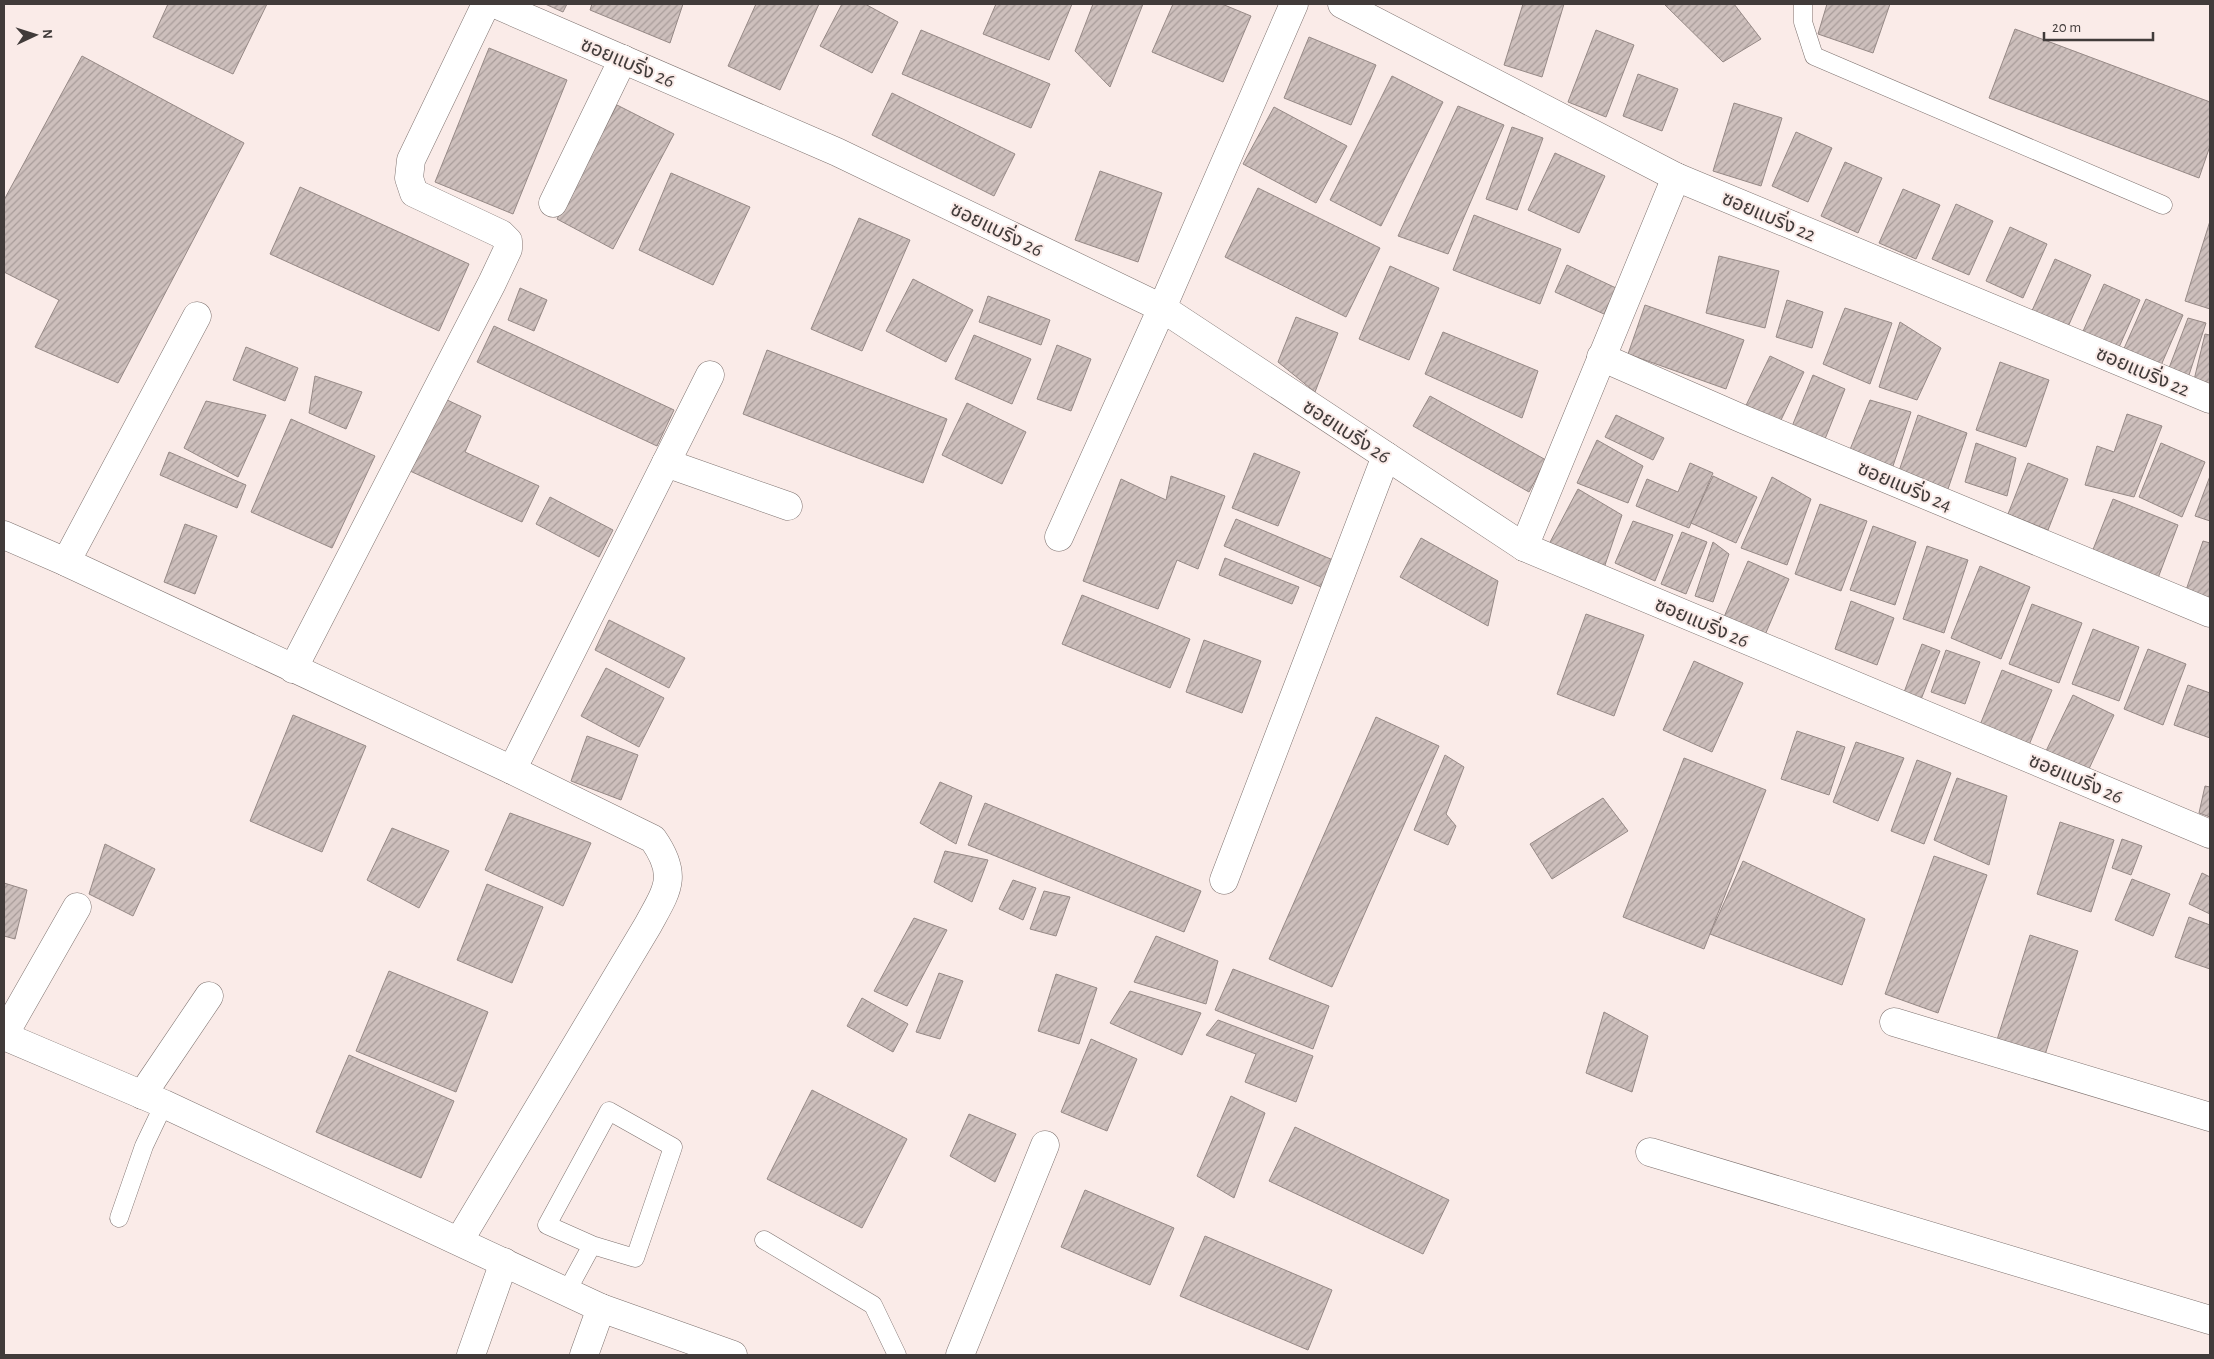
<svg xmlns="http://www.w3.org/2000/svg" width="2214" height="1359" viewBox="0 0 2214 1359" font-family="'Alegreya Sans','Noto Sans Thai',sans-serif">
  <defs>
    <pattern id="building-hatch" width="6" height="6" patternUnits="userSpaceOnUse" patternTransform="scale(1.25)"><rect width="6" height="6" fill="#cdbfbc"/><path d="M-1 1l2-2M0 6l6-6M5 7l2-2" fill="none" stroke="#a89c9a"/></pattern>
  </defs>
  <rect width="100%" height="100%" fill="#faebe8"/>
  <!-- building -->
  <g fill="url(#building-hatch)" stroke="#968986">
    <polygon points="168,4 267,4 233,74 153,37"/>
    <polygon points="545,4 567,4 563,12"/>
    <polygon points="592,4 683,4 670,43 590,10"/>
    <polygon points="756,4 819,4 780,90 728,66"/>
    <polygon points="842,4 865,4 898,22 872,73 820,46"/>
    <polygon points="996,4 1072,4 1049,60 983,34"/>
    <polygon points="1093,4 1143,4 1110,87 1075,51"/>
    <polygon points="1173,4 1222,4 1251,16 1223,82 1152,52"/>
    <polygon points="1523,4 1564,4 1542,77 1504,65"/>
    <polygon points="1664,4 1734,4 1761,39 1723,62"/>
    <polygon points="1827,4 1890,4 1873,53 1818,34"/>
    <polygon points="2015,29 2210,102 2210,146 2199,178 1989,98"/>
    <polygon points="921,30 1050,84 1031,128 902,74"/>
    <polygon points="1596,30 1634,45 1606,117 1568,102"/>
    <polygon points="1309,37 1376,65 1351,125 1284,98"/>
    <polygon points="489,48 567,80 513,214 435,182"/>
    <polygon points="82,56 244,143 118,383 35,347 59,300 4,272 4,200"/>
    <polygon points="1638,74 1678,89 1662,131 1623,116"/>
    <polygon points="1392,76 1443,102 1381,226 1330,200"/>
    <polygon points="892,93 1015,154 994,196 872,135"/>
    <polygon points="1734,103 1782,118 1761,186 1713,171"/>
    <polygon points="617,105 674,134 613,249 557,219"/>
    <polygon points="1458,106 1504,125 1448,254 1398,236"/>
    <polygon points="1274,107 1347,146 1316,203 1243,164"/>
    <polygon points="1512,127 1543,138 1517,210 1486,199"/>
    <polygon points="1796,132 1832,148 1808,202 1772,186"/>
    <polygon points="1555,153 1605,176 1579,233 1528,210"/>
    <polygon points="1845,162 1882,178 1858,233 1821,216"/>
    <polygon points="1100,171 1162,193 1138,262 1075,240"/>
    <polygon points="671,173 750,207 713,285 639,250"/>
    <polygon points="300,187 469,264 439,331 270,254"/>
    <polygon points="1258,188 1380,248 1346,317 1225,257"/>
    <polygon points="1903,189 1940,205 1916,259 1879,243"/>
    <polygon points="1956,204 1993,221 1969,275 1932,259"/>
    <polygon points="1474,215 1561,249 1540,304 1453,270"/>
    <polygon points="859,218 910,240 862,351 811,329"/>
    <polygon points="2210,221 2210,309 2185,301"/>
    <polygon points="2010,227 2047,244 2023,298 1986,281"/>
    <polygon points="1719,256 1779,271 1765,328 1706,313"/>
    <polygon points="2055,259 2091,275 2067,329 2031,313"/>
    <polygon points="1567,265 1616,288 1604,314 1555,292"/>
    <polygon points="1390,266 1439,288 1409,360 1359,339"/>
    <polygon points="913,279 973,310 946,362 886,331"/>
    <polygon points="2104,284 2140,300 2116,354 2080,338"/>
    <polygon points="520,288 547,300 534,331 508,320"/>
    <polygon points="988,296 1050,320 1041,345 979,322"/>
    <polygon points="2146,299 2183,315 2159,370 2122,353"/>
    <polygon points="1787,300 1823,312 1812,348 1776,337"/>
    <polygon points="1645,305 1744,340 1726,389 1628,354"/>
    <polygon points="1845,308 1892,323 1870,384 1823,364"/>
    <polygon points="1296,317 1338,333 1315,392 1278,362"/>
    <polygon points="2188,318 2206,323 2188,378 2169,368"/>
    <polygon points="1900,322 1941,348 1917,400 1879,387"/>
    <polygon points="494,326 674,410 657,446 477,362"/>
    <polygon points="1443,332 1538,371 1522,418 1425,374"/>
    <polygon points="2205,334 2210,335 2210,386 2194,380"/>
    <polygon points="974,335 1031,359 1012,404 955,379"/>
    <polygon points="1057,345 1091,359 1071,411 1037,399"/>
    <polygon points="246,347 298,368 285,401 233,380"/>
    <polygon points="767,350 947,419 923,483 743,414"/>
    <polygon points="1770,356 1804,372 1770,443 1736,426"/>
    <polygon points="2000,362 2049,380 2026,447 1976,430"/>
    <polygon points="1813,375 1845,389 1819,454 1786,441"/>
    <polygon points="315,376 362,392 346,429 309,413"/>
    <polygon points="1430,396 1546,460 1529,492 1413,426"/>
    <polygon points="443,398 481,416 465,452 539,486 522,522 410,471"/>
    <polygon points="1870,400 1911,412 1892,469 1849,452"/>
    <polygon points="206,401 266,415 238,477 184,448"/>
    <polygon points="967,403 1026,432 1002,484 942,455"/>
    <polygon points="2127,414 2162,426 2134,497 2085,485 2097,446 2114,452"/>
    <polygon points="1616,415 1664,438 1653,460 1605,437"/>
    <polygon points="1918,415 1967,433 1947,492 1898,474"/>
    <polygon points="291,419 375,456 332,548 251,512"/>
    <polygon points="1597,440 1643,466 1628,503 1577,483"/>
    <polygon points="1976,443 2016,458 2007,496 1965,482"/>
    <polygon points="2161,443 2205,462 2182,517 2139,497"/>
    <polygon points="169,452 246,485 237,508 160,475"/>
    <polygon points="1254,453 1300,472 1278,526 1232,508"/>
    <polygon points="1690,463 1713,473 1689,528 1636,506 1647,479 1678,492"/>
    <polygon points="2028,463 2068,479 2048,530 2008,514"/>
    <polygon points="1171,476 1225,496 1198,569 1177,560 1158,609 1083,581 1121,479 1166,500"/>
    <polygon points="1713,476 1757,497 1736,543 1691,523"/>
    <polygon points="2210,476 2210,521 2195,516"/>
    <polygon points="1772,477 1811,499 1787,565 1741,548"/>
    <polygon points="1578,489 1622,515 1604,568 1548,546"/>
    <polygon points="550,497 613,530 599,557 536,524"/>
    <polygon points="2113,499 2178,525 2158,578 2092,552"/>
    <polygon points="1820,504 1867,521 1841,591 1795,574"/>
    <polygon points="1236,519 1333,560 1321,587 1224,546"/>
    <polygon points="1633,521 1673,535 1655,581 1615,563"/>
    <polygon points="185,524 217,536 195,594 164,582"/>
    <polygon points="1873,526 1916,542 1895,605 1850,590"/>
    <polygon points="1682,532 1707,542 1686,594 1661,584"/>
    <polygon points="1421,538 1498,581 1488,626 1400,577"/>
    <polygon points="2203,541 2210,543 2210,602 2185,593"/>
    <polygon points="1713,542 1729,554 1713,602 1695,596"/>
    <polygon points="1927,546 1968,560 1944,633 1903,619"/>
    <polygon points="1225,558 1299,587 1292,604 1219,575"/>
    <polygon points="1748,561 1789,579 1765,635 1724,617"/>
    <polygon points="1980,566 2030,587 2001,659 1951,638"/>
    <polygon points="1082,595 1190,639 1170,688 1062,644"/>
    <polygon points="1851,601 1894,618 1877,665 1835,649"/>
    <polygon points="2032,604 2082,623 2059,683 2009,664"/>
    <polygon points="1586,614 1644,635 1614,716 1557,694"/>
    <polygon points="609,620 685,658 669,688 595,650"/>
    <polygon points="2093,629 2139,647 2119,701 2072,684"/>
    <polygon points="1204,640 1261,661 1242,713 1186,692"/>
    <polygon points="1922,644 1940,651 1920,702 1903,695"/>
    <polygon points="2148,649 2186,664 2163,725 2124,709"/>
    <polygon points="1946,650 1980,662 1965,704 1931,692"/>
    <polygon points="1694,661 1743,683 1712,752 1663,730"/>
    <polygon points="606,668 664,698 639,747 581,716"/>
    <polygon points="2002,670 2052,690 2029,745 1980,725"/>
    <polygon points="2188,685 2210,693 2210,738 2174,725"/>
    <polygon points="2073,695 2114,715 2088,771 2046,751"/>
    <polygon points="293,715 366,746 322,852 250,821"/>
    <polygon points="1376,717 1439,746 1332,987 1269,959"/>
    <polygon points="1797,731 1845,747 1829,795 1781,779"/>
    <polygon points="587,736 638,755 621,800 571,781"/>
    <polygon points="1856,742 1904,758 1878,821 1833,802"/>
    <polygon points="1445,755 1464,767 1446,814 1456,826 1448,845 1414,830"/>
    <polygon points="1684,758 1766,790 1704,949 1623,917"/>
    <polygon points="1917,760 1951,773 1924,844 1891,831"/>
    <polygon points="1957,778 2007,796 1989,865 1934,840"/>
    <polygon points="940,782 972,796 956,844 920,823"/>
    <polygon points="2205,786 2210,787 2210,817 2199,813"/>
    <polygon points="1603,798 1628,831 1552,879 1530,844"/>
    <polygon points="985,803 1201,891 1184,932 968,845"/>
    <polygon points="510,813 591,843 563,906 485,870"/>
    <polygon points="2060,822 2114,840 2091,912 2037,894"/>
    <polygon points="392,828 449,851 419,908 367,880"/>
    <polygon points="2122,839 2142,846 2131,875 2112,868"/>
    <polygon points="105,844 155,869 133,916 89,894"/>
    <polygon points="945,851 988,860 972,902 934,882"/>
    <polygon points="1934,856 1987,875 1938,1013 1885,994"/>
    <polygon points="1743,861 1865,919 1842,985 1710,934"/>
    <polygon points="2202,873 2210,877 2210,914 2189,904"/>
    <polygon points="2132,879 2170,894 2153,936 2115,920"/>
    <polygon points="1013,880 1036,888 1023,920 999,909"/>
    <polygon points="4,883 27,890 15,939 4,936"/>
    <polygon points="487,884 543,907 512,983 457,960"/>
    <polygon points="1044,891 1070,897 1056,936 1030,929"/>
    <polygon points="2189,917 2210,925 2210,969 2175,957"/>
    <polygon points="914,918 947,930 907,1006 874,991"/>
    <polygon points="2030,935 2078,951 2044,1058 1996,1043"/>
    <polygon points="1156,936 1218,961 1206,1004 1134,982"/>
    <polygon points="1233,969 1329,1006 1313,1049 1215,1010"/>
    <polygon points="389,971 488,1012 456,1092 356,1051"/>
    <polygon points="939,973 963,981 940,1039 916,1032"/>
    <polygon points="1056,974 1097,988 1079,1044 1038,1031"/>
    <polygon points="1130,991 1201,1013 1182,1055 1110,1023"/>
    <polygon points="862,998 908,1024 893,1052 847,1026"/>
    <polygon points="1604,1012 1648,1036 1632,1092 1586,1073"/>
    <polygon points="1218,1020 1313,1056 1296,1102 1245,1082 1256,1054 1206,1035"/>
    <polygon points="1091,1039 1137,1059 1107,1131 1061,1112"/>
    <polygon points="349,1055 454,1101 421,1178 316,1132"/>
    <polygon points="812,1090 907,1139 862,1228 767,1179"/>
    <polygon points="1231,1096 1265,1113 1234,1198 1197,1176"/>
    <polygon points="969,1114 1016,1134 995,1182 950,1156"/>
    <polygon points="1295,1127 1449,1200 1423,1254 1269,1181"/>
    <polygon points="1085,1190 1174,1228 1150,1285 1061,1247"/>
    <polygon points="1205,1236 1332,1290 1308,1350 1180,1296"/>
  </g>
  <g fill="none" stroke-linecap="round" stroke-linejoin="round">
    <defs>
      <g id="lane">
        <polyline points="1803,4 1803,22 1814,56 2163,205"/>
        <polyline points="119,1218 144,1146 164,1104"/>
        <polyline points="764,1240 873,1305 897,1355"/>
        <polyline points="567,1291 592,1245 547,1225 609,1111 673,1147 635,1258 592,1245"/>
      </g>
      <g id="street">
        <polyline points="495,4 837,152 1162,308 1524,547 2210,834"/>
        <polyline points="1342,4 1676,177 2210,399"/>
        <polyline points="553,203 623,59"/>
        <polyline points="1601,357 1745,420 2210,613"/>
        <polyline points="666,463 788,506"/>
        <path d="M4,535L66,562L512,770L653,839C679,876 667,890 648,925L459,1241"/>
        <polyline points="1059,537 1162,308 1294,4"/>
        <polyline points="1524,547 1676,177"/>
        <polyline points="66,562 197,316"/>
        <polyline points="293,669 492,283 508,249 508,241 501,234 414,193 409,178 411,160 486,4"/>
        <polyline points="512,770 710,375"/>
        <polyline points="1224,880 1386,456"/>
        <polyline points="1894,1022 2210,1117"/>
        <polyline points="4,1035 77,907"/>
        <polyline points="4,1036 164,1104 601,1308 733,1355"/>
        <polyline points="142,1095 209,996"/>
        <polyline points="1650,1152 2210,1320"/>
        <polyline points="471,1355 504,1262"/>
        <polyline points="584,1355 601,1308"/>
        <polyline points="960,1355 1045,1145"/>
      </g>
    </defs>
    <!-- lane casing -->
    <use href="#lane" stroke="#7e726f" stroke-width="19"/>
    <!-- street casing -->
    <use href="#street" stroke="#7e726f" stroke-width="29"/>
    <!-- lane -->
    <use href="#lane" stroke="#fff" stroke-width="18"/>
    <!-- street -->
    <use href="#street" stroke="#fff" stroke-width="28"/>
  </g>
  <g text-anchor="middle" stroke-width="4" stroke-linejoin="round" paint-order="stroke">
    <!-- street labels -->
    <g font-size="20" fill="#413b3a" stroke="#faebe8">
      <text transform="translate(628 62) rotate(23)" y="7">ซอยแบริ่ง 26</text>
      <text transform="translate(1769 216) rotate(23)" y="7">ซอยแบริ่ง 22</text>
      <text transform="translate(997 229) rotate(26)" y="7">ซอยแบริ่ง 26</text>
      <text transform="translate(2143 371) rotate(23)" y="7">ซอยแบริ่ง 22</text>
      <text transform="translate(1347 431) rotate(33)" y="7">ซอยแบริ่ง 26</text>
      <text transform="translate(1905 486) rotate(23)" y="7">ซอยแบริ่ง 24</text>
      <text transform="translate(1702 622) rotate(23)" y="7">ซอยแบริ่ง 26</text>
      <text transform="translate(2076 778) rotate(23)" y="7">ซอยแบริ่ง 26</text>
    </g>
  </g>
  <!-- border -->
  <rect width="2214" height="1359" fill="none" stroke="#413b3a" stroke-width="10"/>
  <!-- north arrow -->
  <g transform="translate(35 35) rotate(86)" stroke="#faebe8" stroke-width="4" paint-order="stroke">
  <path d="M0-4L9 19L0 12L-9 19Z" fill="#413b3a"/>
  <text y="-8" font-size="14" font-weight="bold" text-anchor="middle" fill="#413b3a">N</text>
  </g>
  <!-- scale -->
  <path d="M2044 32v8h109v-8" fill="none" stroke="#413b3a" stroke-width="2.5"/>
  <text x="2052" y="32" font-size="15" fill="#413b3a" stroke="#faebe8" stroke-width="4" paint-order="stroke">20 m</text>
</svg>
